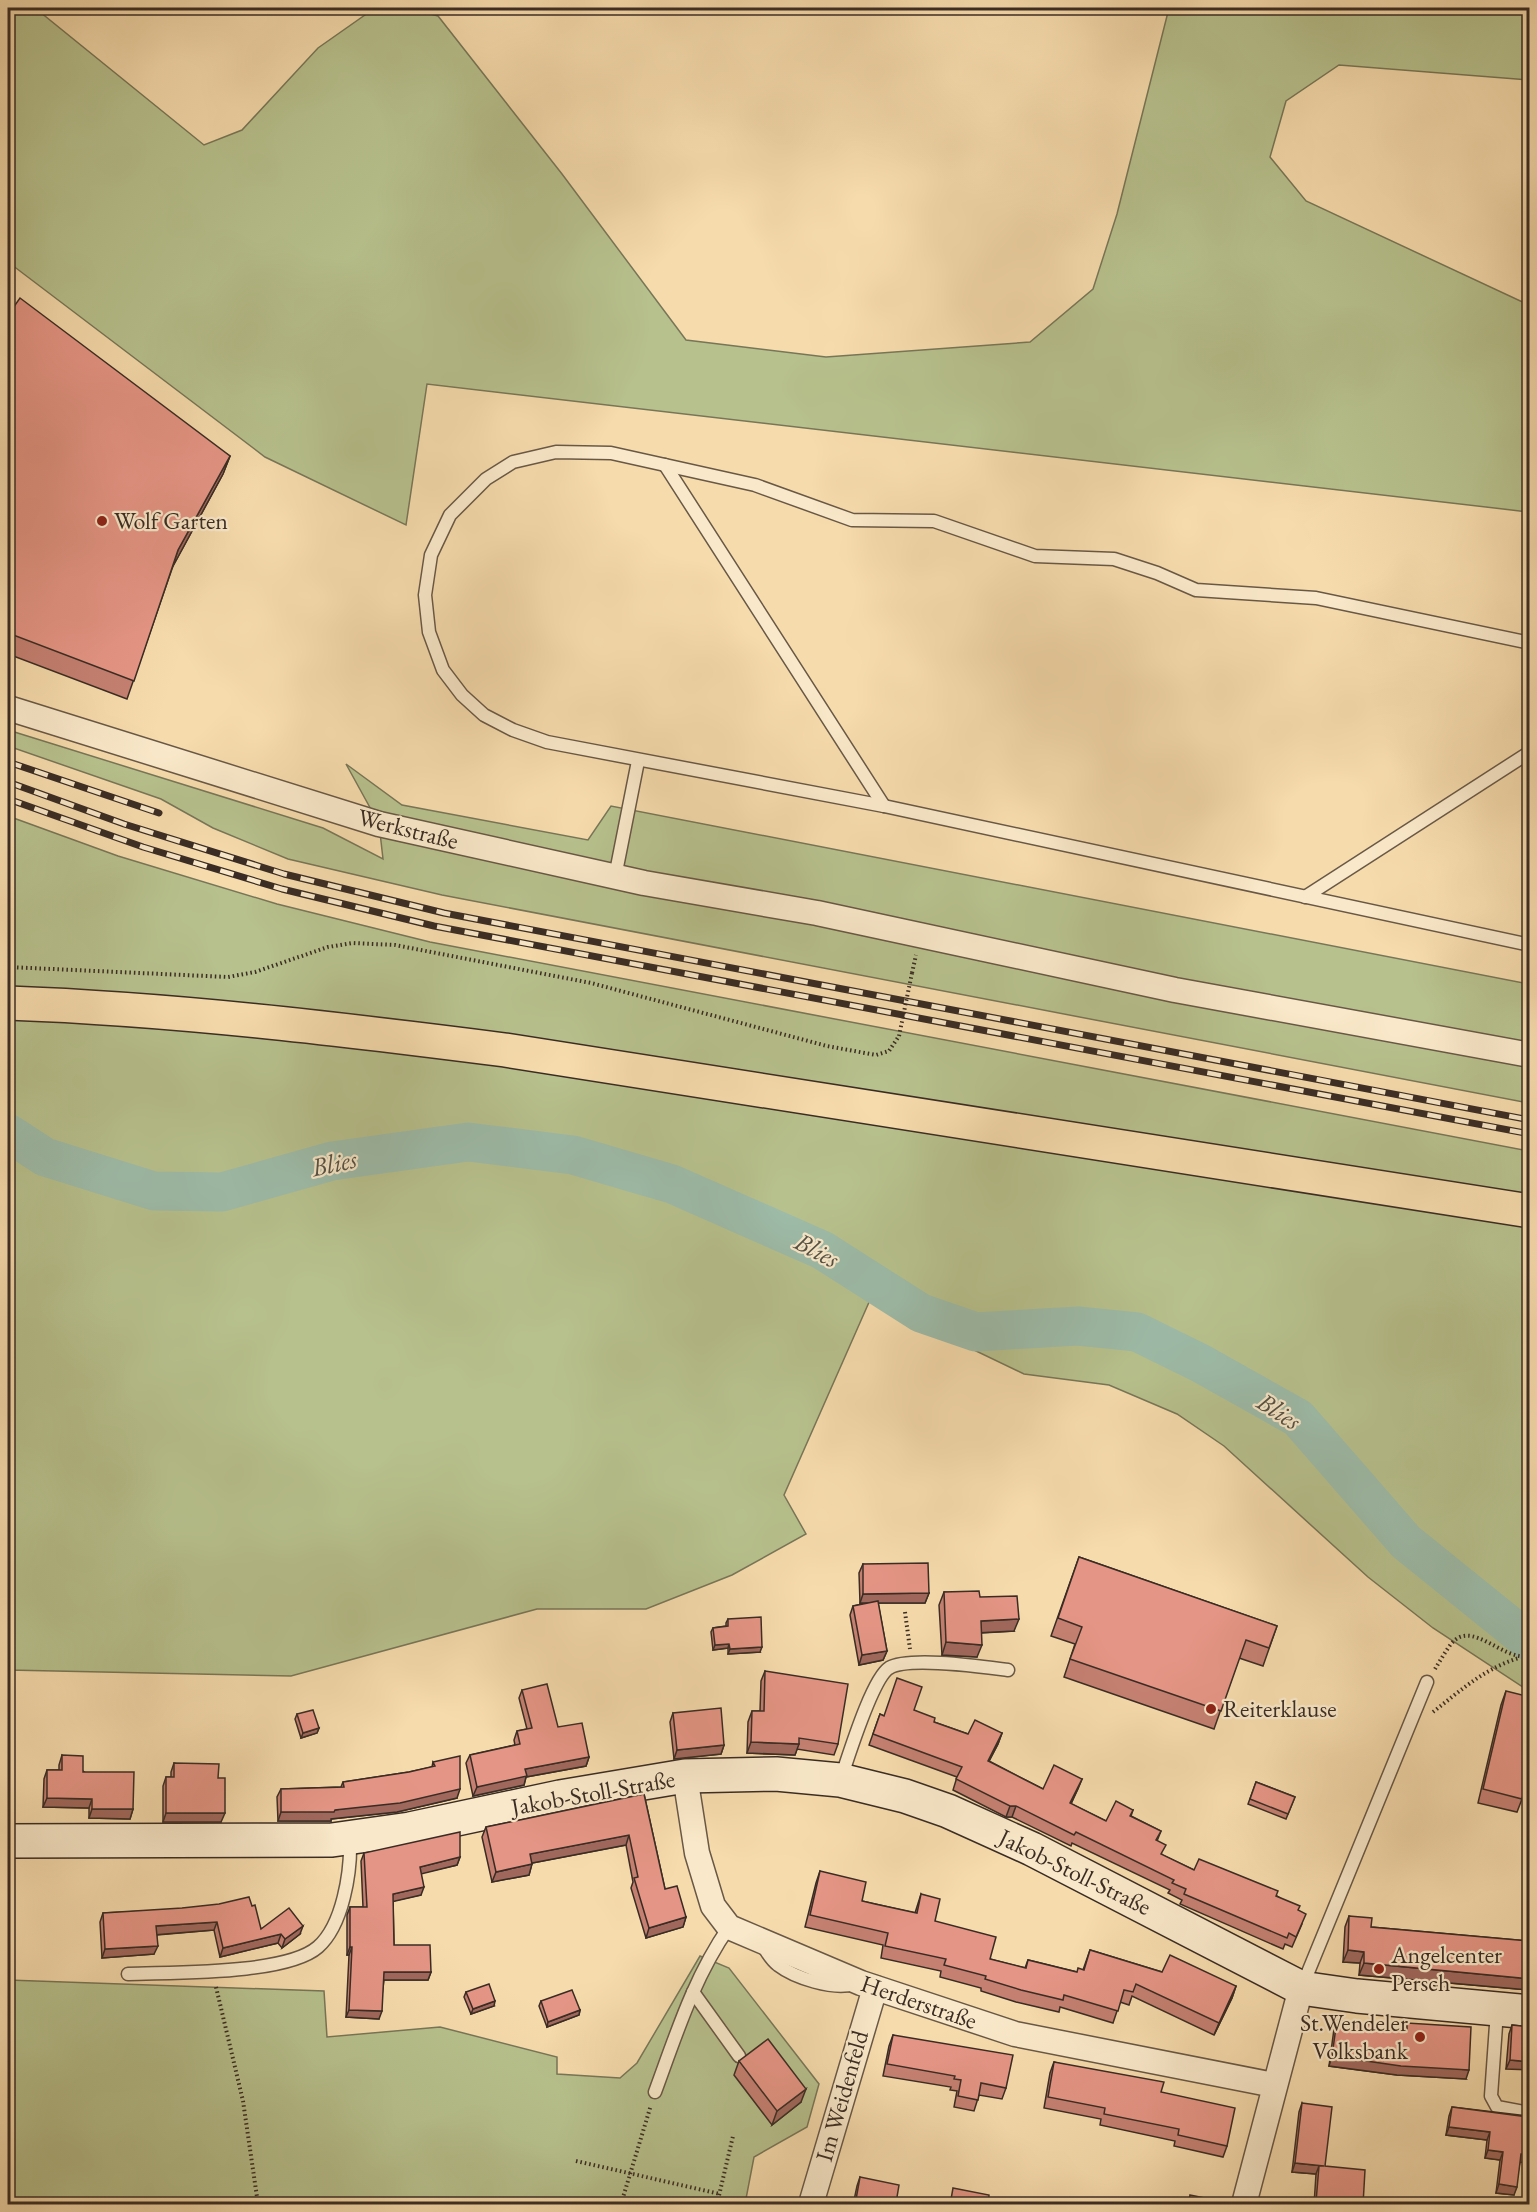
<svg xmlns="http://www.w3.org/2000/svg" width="1537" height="2212" viewBox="0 0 1537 2212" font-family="'EB Garamond',serif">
  <rect width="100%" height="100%" fill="#f6dbac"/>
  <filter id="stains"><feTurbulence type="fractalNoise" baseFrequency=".00333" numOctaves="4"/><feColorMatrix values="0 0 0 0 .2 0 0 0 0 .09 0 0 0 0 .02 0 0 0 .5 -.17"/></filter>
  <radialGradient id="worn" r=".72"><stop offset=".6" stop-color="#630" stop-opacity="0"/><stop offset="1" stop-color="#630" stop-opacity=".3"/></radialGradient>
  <!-- green -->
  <g fill="#b7c18d" stroke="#787658" stroke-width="1.5">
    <polygon points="8,8 35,8 204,145 242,130 318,48 375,8 409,8 438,16 562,174 686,340 826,357 1030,342 1093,289 1117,214 1169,8 1529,8 1529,80 1339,65 1286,101 1270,157 1306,201 1529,305 1529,512 427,384 406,525 265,457 8,262"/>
    <polygon points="8,730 323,828 383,859 379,824 346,764 402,805 588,840 611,806 1529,984 1529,1103 442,895 288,859 213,828 161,799 8,746"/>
    <polygon points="8,816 118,856 277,904 430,942 1529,1151 1529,1691 1433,1628 1368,1577 1224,1446 1177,1414 1109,1385 1024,1374 870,1300 784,1495 806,1534 732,1575 646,1609 537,1609 291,1676 8,1670"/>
    <polygon points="700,1956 729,1968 819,2084 807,2127 754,2157 745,2204 8,2204 8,1980 324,1991 327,2037 440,2027 557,2057 557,2074 620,2078 637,2063"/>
  </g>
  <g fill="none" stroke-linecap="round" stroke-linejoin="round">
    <!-- river -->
    <polyline stroke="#9dbba8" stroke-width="39" points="8,1133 45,1157 154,1191 222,1192 332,1161 468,1142 573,1155 672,1184 822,1250 921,1313 976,1332 1078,1326 1137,1332 1200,1363 1298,1418 1406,1542 1530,1642"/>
    <defs>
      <g id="service">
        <polyline points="665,465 884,806"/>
        <polyline points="1530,643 1316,598 1196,590 1157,573 1114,559 1035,556 934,521 852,520 755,485 611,453 556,452 513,462 486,479 450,515 431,555 425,595 429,632 443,670 462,695 484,715 513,730 547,742 884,806 1530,945"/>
        <polyline points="615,877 638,761"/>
        <polyline points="1305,897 1530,752"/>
        <path d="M841,1778C849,1755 872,1679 889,1668C909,1656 984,1667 1008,1670"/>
        <path d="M763,1946C767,1952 771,1960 778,1965C795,1978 833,1990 854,1984"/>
        <path d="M128,1974C172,1972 286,1975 318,1947C343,1925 351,1872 350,1840"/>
        <polyline points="1302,1987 1427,1682"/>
        <polyline points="693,1992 739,2056"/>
        <polyline points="1497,2011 1491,2096 1497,2107 1530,2113"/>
        <path d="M655,2092C676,2035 694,1977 729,1927"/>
      </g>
      <g id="minor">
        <polyline points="8,708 379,824 644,883 817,913 1175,990 1530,1055"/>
        <polyline points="685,1776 697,1853 713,1906 729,1927 861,1983 1015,2034 1274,2085"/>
        <polyline points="811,2204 875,1988"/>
        <polyline points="1244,2204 1301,1988"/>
      </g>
      <polyline id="secondary" points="8,1841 332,1840 410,1829 560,1797 685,1776 776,1774 840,1780 905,1796 948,1811 1032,1849 1301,1988 1357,1996 1530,2012"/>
      <path id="trunk" d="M8,1003C174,1009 340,1029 505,1050L1530,1211"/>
    </defs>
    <!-- service casing -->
    <use href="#service" stroke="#695846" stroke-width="15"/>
    <!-- minor casing -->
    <use href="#minor" stroke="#695846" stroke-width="27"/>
    <!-- secondary casing -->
    <use href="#secondary" stroke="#3a2c24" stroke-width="36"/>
    <!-- trunk casing -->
    <use href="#trunk" stroke="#3a2c24" stroke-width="36"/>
    <!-- path -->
    <g stroke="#3a2c24" stroke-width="4" stroke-dasharray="1.5 3" stroke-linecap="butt">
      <polyline points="8,967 228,977 255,972 328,947 352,943 395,945 591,983 827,1046 876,1055 889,1051 899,1036"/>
      <polyline points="912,973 916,955"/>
      <polyline points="905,1612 910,1649"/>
      <path d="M1435,1669C1440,1661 1445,1652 1451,1644C1472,1618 1503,1662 1530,1656"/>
      <path d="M1433,1712C1460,1691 1485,1668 1519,1658"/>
      <polyline points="216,1987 243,2101 258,2204"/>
      <polyline points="576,2161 720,2194"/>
      <polyline points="621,2204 651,2105"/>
      <polyline points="717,2204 733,2136"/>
    </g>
    <!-- service -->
    <use href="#service" stroke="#f9e8c9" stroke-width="12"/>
    <!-- minor -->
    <use href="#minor" stroke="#f9e8c9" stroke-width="24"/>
    <!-- secondary -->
    <use href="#secondary" stroke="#f9e8c9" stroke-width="33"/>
    <!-- trunk -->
    <use href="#trunk" stroke="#f6dbac" stroke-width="33"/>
    <defs>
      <g id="rail">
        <polyline points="8,762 159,813"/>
        <polyline points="8,782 124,824 284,874 444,913 1530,1120"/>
        <polyline points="8,799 143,847 282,889 434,926 1530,1134"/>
      </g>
    </defs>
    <!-- rail casing -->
    <use href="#rail" stroke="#3a2c24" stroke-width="7"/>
    <!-- rail -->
    <use href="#rail" stroke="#f9e8c9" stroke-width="4.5" stroke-dasharray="14" stroke-linecap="butt"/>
    <!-- path-bridge -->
    <polyline stroke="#3a2c24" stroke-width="4" stroke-dasharray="1.5 3" stroke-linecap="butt" points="899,1036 912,973"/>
  </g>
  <!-- wall -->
  <g fill="#c58072" stroke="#3a2c24" stroke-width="1.5">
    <polygon points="8,315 230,456 223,474 173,566 127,699 8,654"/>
    <polygon points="1079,1557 1277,1626 1263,1666 1239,1658 1214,1729 1064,1677 1075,1644 1051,1636"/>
    <polygon points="863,1564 929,1593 925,1603 878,1603 887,1651 883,1660 859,1665 850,1615 853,1606 867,1603 860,1603 859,1573"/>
    <polygon points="944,1592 980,1597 1014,1631 981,1633 977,1657 942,1655 939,1605"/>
    <polygon points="728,1619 760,1652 728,1654 728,1648 713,1650 711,1632 713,1628 726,1626 726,1623"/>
    <polygon points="765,1671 838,1744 834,1755 797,1749 795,1755 747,1753 748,1722 752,1711 760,1711 761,1681"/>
    <polygon points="522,1690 558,1727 589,1757 586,1766 526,1777 524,1785 473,1796 466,1763 470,1755 515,1745 514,1740 517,1731 527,1729 519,1698"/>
    <polygon points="1506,1691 1522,1799 1517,1812 1478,1803 1501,1705"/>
    <polygon points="914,1710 934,1722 968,1734 1002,1733 998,1744 989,1761 1043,1789 1082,1779 1071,1804 1106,1821 1133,1810 1131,1816 1161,1831 1157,1841 1162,1855 1194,1870 1277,1896 1299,1911 1302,1924 1292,1947 1285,1944 1283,1949 1180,1904 1182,1900 1168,1893 1170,1890 1072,1843 1071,1846 1012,1817 1006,1817 953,1790 957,1777 869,1745 880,1714 884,1716"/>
    <polygon points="673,1713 724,1745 721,1754 674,1759 670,1722"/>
    <polygon points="297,1714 319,1728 317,1733 301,1738 295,1719"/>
    <polygon points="62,1755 133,1809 130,1819 89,1818 89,1808 43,1807 44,1779 47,1770 59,1770 59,1765"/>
    <polygon points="433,1762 457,1798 397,1812 331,1819 331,1821 278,1821 277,1797 281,1789 341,1787 343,1782 409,1772 432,1767"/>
    <polygon points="174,1763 218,1778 221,1822 163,1822 163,1786 166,1777 171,1777 171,1772"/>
    <polygon points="1256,1782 1295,1797 1286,1819 1248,1804"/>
    <polygon points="644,1794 665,1889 686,1917 683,1927 646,1938 631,1888 633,1882 626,1845 532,1863 529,1875 492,1882 482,1837 486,1827"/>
    <polygon points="364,1853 460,1857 457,1865 421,1873 421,1895 393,1901 394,1945 431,1972 428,1980 384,1980 379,2019 346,2017 349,1955 347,1955 347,1915 350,1907 363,1907 361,1861"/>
    <polygon points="820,1871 862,1901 915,1913 921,1894 935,1921 990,1959 1025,1968 1028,1960 1077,1972 1083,1970 1090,1950 1162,1972 1236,1986 1232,1998 1214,2035 1132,1996 1129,2005 1120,2002 1113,2023 1060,2007 1059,2012 1016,2002 981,1991 981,1988 940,1977 941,1971 881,1958 883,1945 805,1927 816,1883"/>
    <polygon points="252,1906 261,1929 300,1934 282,1948 278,1943 220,1957 214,1930 157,1935 154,1954 102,1958 100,1922 103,1913"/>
    <polygon points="1349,1916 1371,1927 1530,1941 1530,1990 1359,1975 1360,1963 1343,1962 1345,1927"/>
    <polygon points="466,1992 494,2006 471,2014 464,1997"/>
    <polygon points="541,2001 580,2010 579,2015 547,2027 539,2006"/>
    <polygon points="1337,2020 1405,2029 1407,2023 1466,2079 1397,2075 1329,2066 1334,2029"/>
    <polygon points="1512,2025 1530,2027 1506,2069 1509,2034"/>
    <polygon points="893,2035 1006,2088 1002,2099 979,2095 974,2111 954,2107 957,2091 950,2090 951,2087 883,2076 889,2046"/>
    <polygon points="739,2061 801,2102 772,2125 734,2075"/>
    <polygon points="1054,2062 1161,2092 1227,2146 1223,2157 1174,2146 1175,2141 1100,2125 1101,2119 1044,2108 1050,2073"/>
    <polygon points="1302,2103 1325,2166 1363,2205 1314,2205 1316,2174 1292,2172 1299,2112"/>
    <polygon points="1452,2107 1527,2116 1529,2112 1514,2195 1496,2193 1500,2160 1485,2158 1487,2140 1446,2135 1449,2116"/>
    <polygon points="860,2177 896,2203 902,2205 853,2205 857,2186"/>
  </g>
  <!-- shaded-wall -->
  <g fill="#a0685d" stroke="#3a2c24" stroke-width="1.5">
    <polygon points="230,456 223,474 172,568 178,550"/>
    <polygon points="929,1593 925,1603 860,1603 863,1594"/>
    <polygon points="1019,1619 1014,1631 976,1633 981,1621"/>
    <polygon points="946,1642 982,1645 977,1657 942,1655"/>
    <polygon points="729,1644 728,1648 713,1650 715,1645"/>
    <polygon points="762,1647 760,1652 728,1654 730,1649"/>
    <polygon points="887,1651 883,1660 859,1665 862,1655"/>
    <polygon points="319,1728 317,1733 301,1738 303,1733"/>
    <polygon points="1002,1733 998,1744 984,1771 988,1761"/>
    <polygon points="751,1742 799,1744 795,1755 747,1753"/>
    <polygon points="724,1745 721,1754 674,1759 677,1750"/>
    <polygon points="589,1757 586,1766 526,1777 524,1785 473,1796 477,1787 525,1769"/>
    <polygon points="1082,1779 1078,1789 1066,1814 1070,1803"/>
    <polygon points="460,1789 457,1798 397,1812 331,1819 331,1821 278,1821 281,1812 335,1810"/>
    <polygon points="47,1798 92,1799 89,1808 43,1807"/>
    <polygon points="1010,1806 1016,1806 1012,1817 1006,1817"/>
    <polygon points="92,1809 133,1809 130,1819 89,1818"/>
    <polygon points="166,1813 225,1813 221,1822 163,1822"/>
    <polygon points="629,1835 626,1845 527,1864 530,1854"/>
    <polygon points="460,1857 457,1865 417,1875 420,1867"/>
    <polygon points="532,1864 529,1875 492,1882 496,1872"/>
    <polygon points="424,1887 421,1895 391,1902 393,1894"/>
    <polygon points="686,1917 683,1927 646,1938 649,1928"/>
    <polygon points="217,1922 214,1930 153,1935 156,1926"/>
    <polygon points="303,1926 300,1934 282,1948 285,1939"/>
    <polygon points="281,1934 278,1943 220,1957 223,1948"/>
    <polygon points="158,1946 154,1954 102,1958 105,1949"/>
    <polygon points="350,1947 352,1947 349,1955 347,1955"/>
    <polygon points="1348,1950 1364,1952 1360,1963 1343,1962"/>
    <polygon points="1364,1963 1530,1979 1530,1990 1359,1975"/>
    <polygon points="384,1972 431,1972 428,1980 381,1980"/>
    <polygon points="1236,1986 1232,1998 1214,2035 1219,2023"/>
    <polygon points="495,2001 494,2006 471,2014 473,2009"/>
    <polygon points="349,2010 382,2011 379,2019 346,2017"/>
    <polygon points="580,2010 579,2015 547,2027 548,2022"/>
    <polygon points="1332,2056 1469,2070 1466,2079 1397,2075 1329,2066"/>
    <polygon points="1510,2060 1530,2062 1530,2070 1506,2069"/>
    <polygon points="806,2089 801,2102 772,2125 777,2111"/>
    <polygon points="1449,2127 1490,2132 1487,2140 1446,2135"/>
    <polygon points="1488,2150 1503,2152 1500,2160 1485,2158"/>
    <polygon points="1521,2154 1530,2154 1530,2163 1518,2162"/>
    <polygon points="1295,2163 1324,2166 1319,2166 1316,2174 1292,2172"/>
    <polygon points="1499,2184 1517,2187 1514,2195 1496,2193"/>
    <polygon points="1316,2202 1345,2205 1315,2205"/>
  </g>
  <!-- building -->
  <g fill="#e59585" stroke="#3a2c24" stroke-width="1.5">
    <polygon points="20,298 230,456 178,550 134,681 8,633 8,315"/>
    <polygon points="1079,1557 1277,1626 1269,1648 1246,1640 1221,1711 1070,1659 1082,1627 1058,1618"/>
    <polygon points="928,1563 929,1593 863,1594 863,1564"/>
    <polygon points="979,1591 980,1597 1017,1596 1019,1619 981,1621 982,1645 946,1642 944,1592"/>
    <polygon points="878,1601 887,1651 862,1655 853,1606"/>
    <polygon points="761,1617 762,1647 730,1649 729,1644 715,1645 713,1628 728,1626 728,1619"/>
    <polygon points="765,1671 848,1684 838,1744 799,1738 799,1744 751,1742 752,1711 764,1711"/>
    <polygon points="897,1678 922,1687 914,1710 935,1718 934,1722 968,1734 975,1720 1002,1733 988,1761 1043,1789 1054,1765 1082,1779 1070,1803 1106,1821 1116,1801 1133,1810 1130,1816 1161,1831 1156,1840 1166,1845 1161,1854 1194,1870 1199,1859 1278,1891 1276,1896 1300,1906 1298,1910 1306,1914 1296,1937 1289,1933 1287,1938 1184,1894 1186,1889 1172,1883 1174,1880 1076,1832 1074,1835 1016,1806 1010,1806 956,1779 962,1767 873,1734 880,1714 884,1716"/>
    <polygon points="547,1684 558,1727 582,1723 589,1757 525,1769 527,1776 477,1787 470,1755 520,1744 517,1731 532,1728 522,1690"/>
    <polygon points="1506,1691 1530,1697 1530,1767 1522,1799 1483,1789"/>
    <polygon points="721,1708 724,1745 677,1750 673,1713"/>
    <polygon points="313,1710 319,1728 303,1733 297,1714"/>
    <polygon points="62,1755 83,1756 83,1772 134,1772 133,1809 92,1809 92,1799 47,1798 47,1770 62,1770"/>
    <polygon points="460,1756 460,1789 400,1803 335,1810 334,1812 281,1812 281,1789 344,1787 343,1782 409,1772 435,1766 433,1762"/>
    <polygon points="174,1763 219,1764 218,1778 225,1778 225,1813 166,1813 166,1777 174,1777"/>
    <polygon points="1256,1782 1295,1797 1288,1814 1250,1799"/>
    <polygon points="644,1794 665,1889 677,1886 686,1917 649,1928 634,1878 638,1877 629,1835 530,1854 532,1864 496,1872 486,1827"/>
    <polygon points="460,1832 460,1857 420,1867 424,1887 393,1894 394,1945 430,1945 431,1972 384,1972 382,2011 349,2010 352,1947 350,1947 350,1907 367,1907 364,1853"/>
    <polygon points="820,1871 866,1882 862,1901 875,1904 917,1913 921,1894 940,1899 935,1921 996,1937 990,1959 1026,1968 1028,1960 1077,1972 1078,1968 1084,1970 1090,1950 1162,1972 1170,1955 1236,1986 1219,2023 1136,1984 1133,1992 1124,1990 1118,2011 1064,1995 1063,2000 1021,1990 985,1979 986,1976 944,1965 946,1959 885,1946 888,1933 810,1915"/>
    <polygon points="249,1897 252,1906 255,1905 261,1929 289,1908 303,1926 285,1939 281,1934 223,1948 217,1922 156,1926 158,1946 105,1949 103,1913 182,1908 219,1904"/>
    <polygon points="1349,1916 1372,1918 1371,1927 1530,1941 1530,1979 1364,1963 1364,1952 1348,1950"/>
    <polygon points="489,1984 495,2001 473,2009 466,1992"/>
    <polygon points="572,1990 580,2010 548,2022 541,2001"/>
    <polygon points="1337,2020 1407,2030 1407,2023 1471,2027 1469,2070 1401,2066 1332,2056"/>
    <polygon points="1512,2025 1530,2027 1530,2062 1510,2060"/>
    <polygon points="893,2035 1013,2055 1006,2088 981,2083 978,2100 958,2096 961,2080 954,2079 955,2076 887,2064"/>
    <polygon points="768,2039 806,2089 777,2111 739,2061"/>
    <polygon points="1054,2062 1164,2082 1161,2092 1235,2108 1227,2146 1178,2135 1179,2129 1104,2114 1105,2108 1048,2097"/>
    <polygon points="1302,2103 1332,2107 1325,2166 1365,2170 1363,2205 1345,2205 1316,2202 1319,2166 1324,2166 1295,2163"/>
    <polygon points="1452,2107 1528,2117 1530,2112 1530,2154 1521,2154 1517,2187 1499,2184 1503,2152 1488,2150 1490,2132 1449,2127"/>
    <polygon points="860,2177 899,2185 896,2203 902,2205 855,2205"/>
    <polygon points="953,2188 989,2195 988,2205 950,2205"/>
    <polygon points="1190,2195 1215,2200 1214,2205 1188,2205"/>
  </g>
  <!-- markers -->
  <g fill="#8f2418" stroke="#f9e8c9" stroke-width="2">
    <circle cx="102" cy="521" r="6"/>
    <circle cx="1211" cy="1709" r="6"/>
    <circle cx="1379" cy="1969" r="6"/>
    <circle cx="1420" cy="2037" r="6"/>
  </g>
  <g text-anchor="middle" stroke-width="4.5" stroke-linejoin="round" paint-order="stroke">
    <!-- poi labels -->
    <g font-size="24" fill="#3a2c24" stroke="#f9e8c9" text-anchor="start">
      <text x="114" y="529">Wolf Garten</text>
      <text x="1223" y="1717">Reiterklause</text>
      <text x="1391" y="1963">Angelcenter<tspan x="1391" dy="28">Persch</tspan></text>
      <text x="1408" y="2031" text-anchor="end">St.Wendeler<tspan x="1408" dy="28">Volksbank</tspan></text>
    </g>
    <!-- street labels -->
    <g font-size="24" fill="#3a2c24" stroke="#f9e8c9">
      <text transform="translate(408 829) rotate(14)" y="8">Werkstraße</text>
      <text transform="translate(593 1793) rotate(-10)" y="8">Jakob-Stoll-Straße</text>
      <text transform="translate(1075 1872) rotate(26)" y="8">Jakob-Stoll-Straße</text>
      <text transform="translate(919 2002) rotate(19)" y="8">Herderstraße</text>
      <text transform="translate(842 2096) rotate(-74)" y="8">Im Weidenfeld</text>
    </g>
    <!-- water labels -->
    <g font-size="26" font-style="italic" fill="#535045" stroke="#f9e8c9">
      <text transform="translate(334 1163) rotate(-12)" y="9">Blies</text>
      <text transform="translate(817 1250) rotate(28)" y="9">Blies</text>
      <text transform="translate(1279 1411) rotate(33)" y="9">Blies</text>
    </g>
  </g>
  <!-- margin -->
  <rect width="1537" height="2212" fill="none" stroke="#f6dbac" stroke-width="30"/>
  <rect x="9" y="9" width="1519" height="2194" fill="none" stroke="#3a2c24" stroke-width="3"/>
  <rect x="15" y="15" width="1507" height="2182" fill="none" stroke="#3a2c24" stroke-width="1.5"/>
  <rect width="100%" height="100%" filter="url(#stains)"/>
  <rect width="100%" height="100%" fill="url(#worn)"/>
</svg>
